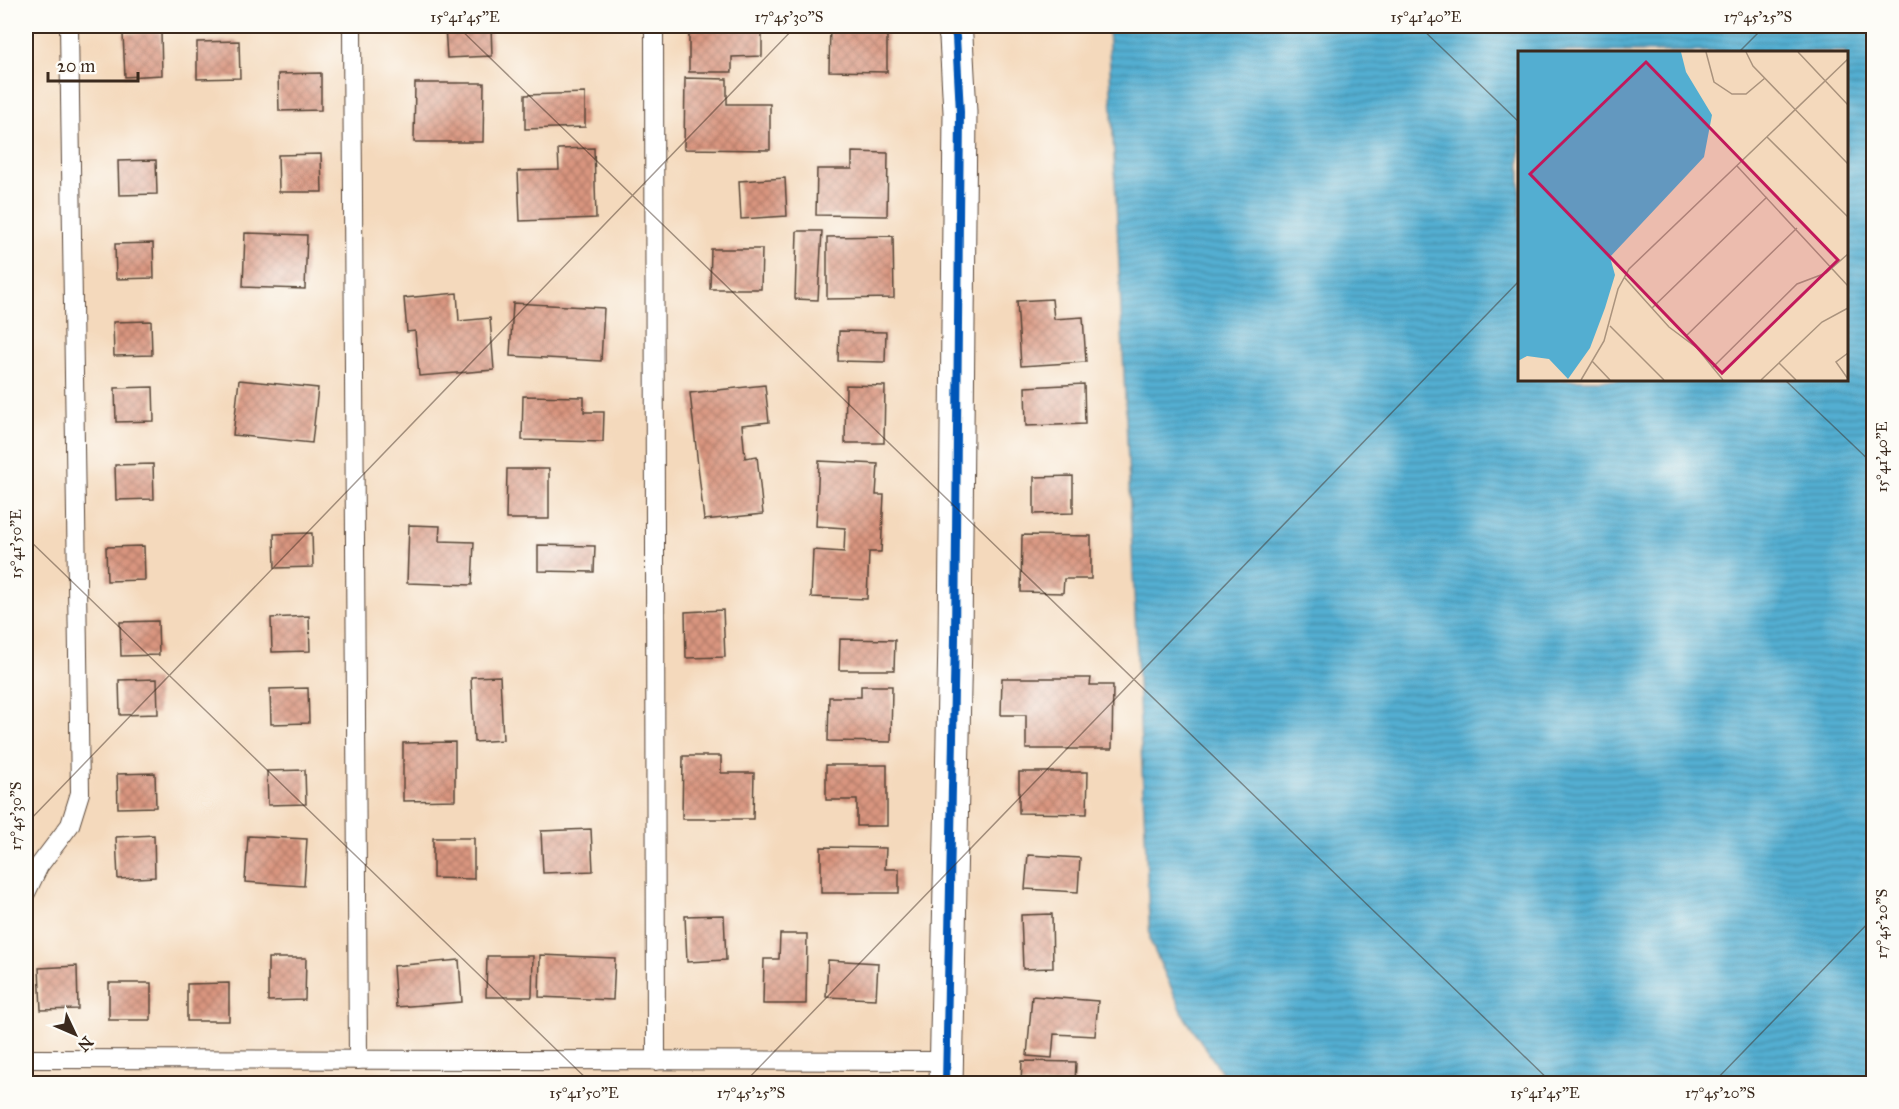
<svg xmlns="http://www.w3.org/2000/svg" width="1899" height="1109" viewBox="0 0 1899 1109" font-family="'IM FELL Great Primer',serif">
  <defs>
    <pattern id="water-rules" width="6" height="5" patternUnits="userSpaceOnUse" patternTransform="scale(1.5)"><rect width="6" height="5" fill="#53aed1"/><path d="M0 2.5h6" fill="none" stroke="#468ea9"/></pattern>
    <pattern id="building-cross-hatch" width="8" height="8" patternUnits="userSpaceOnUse" patternTransform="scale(1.5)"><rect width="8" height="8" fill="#d9957f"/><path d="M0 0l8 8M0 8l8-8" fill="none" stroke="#b17a67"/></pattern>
  </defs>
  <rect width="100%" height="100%" fill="#fdfcf7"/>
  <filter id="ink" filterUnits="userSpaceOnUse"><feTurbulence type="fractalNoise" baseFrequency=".0167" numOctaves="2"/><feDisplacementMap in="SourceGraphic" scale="12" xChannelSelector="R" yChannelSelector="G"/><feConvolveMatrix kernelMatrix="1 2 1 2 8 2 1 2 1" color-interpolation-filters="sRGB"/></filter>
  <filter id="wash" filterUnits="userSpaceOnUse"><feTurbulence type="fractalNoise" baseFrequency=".008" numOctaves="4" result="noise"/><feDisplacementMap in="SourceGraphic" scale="24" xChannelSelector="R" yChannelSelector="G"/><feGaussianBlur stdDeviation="1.35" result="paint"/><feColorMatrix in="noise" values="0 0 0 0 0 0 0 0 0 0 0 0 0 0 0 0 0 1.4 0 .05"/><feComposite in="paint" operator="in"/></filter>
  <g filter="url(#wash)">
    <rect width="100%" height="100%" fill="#f4d9bc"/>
    <!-- water -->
    <path fill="url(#water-rules)" stroke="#476c78" stroke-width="1.5" fill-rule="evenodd" d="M1108,26H1873V1083H1229L1185,1018L1150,941ZM1520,52H1846V380H1520Z"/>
    <g id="blocks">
      <!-- building -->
      <g fill="url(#building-cross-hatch)">
        <polygon points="445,26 491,26 492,56 447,58"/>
        <polygon points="689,26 762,26 762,56 732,57 732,72 689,72"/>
        <polygon points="830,26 887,26 887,72 829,71"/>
        <polygon points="161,32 162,75 125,77 123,34"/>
        <polygon points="239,41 240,78 197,79 197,42"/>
        <polygon points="321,73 321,110 279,111 278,74"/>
        <polygon points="685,78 727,79 727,104 770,104 770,150 684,149"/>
        <polygon points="415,83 484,83 483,142 414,142"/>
        <polygon points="585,93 585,127 525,129 525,95"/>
        <polygon points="594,148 596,218 520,221 518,171 559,170 558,149"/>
        <polygon points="852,152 888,153 887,216 816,215 817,169 852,169"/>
        <polygon points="321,154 322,192 279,192 278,155"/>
        <polygon points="156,160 157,194 119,195 118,161"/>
        <polygon points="785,178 787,216 741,219 739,181"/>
        <polygon points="797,231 822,231 818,300 795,299"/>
        <polygon points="245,233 307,235 305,289 243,287"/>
        <polygon points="893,236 894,298 827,299 827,237"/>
        <polygon points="153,243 154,278 116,279 115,244"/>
        <polygon points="711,249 762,249 761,289 710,289"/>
        <polygon points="457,293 459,321 490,318 494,370 419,376 415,331 407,332 404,298"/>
        <polygon points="1052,299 1054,319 1083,317 1086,362 1021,366 1017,301"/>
        <polygon points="513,303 604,308 601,361 510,356"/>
        <polygon points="151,321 152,355 114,356 113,322"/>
        <polygon points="839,331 886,332 885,362 838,361"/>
        <polygon points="239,380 318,388 312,443 233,435"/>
        <polygon points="1084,384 1085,424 1026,426 1025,387"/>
        <polygon points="765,385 769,422 742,425 745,458 757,456 763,514 704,520 690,393"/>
        <polygon points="846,385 885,386 884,443 845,443"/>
        <polygon points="153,387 154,421 116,422 115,388"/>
        <polygon points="523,396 584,397 584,412 604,412 603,442 522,440"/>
        <polygon points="819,461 878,464 876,495 884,495 881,552 869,552 867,599 811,597 813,550 844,552 845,528 816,526"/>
        <polygon points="153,464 154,499 116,500 115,465"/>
        <polygon points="507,469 549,469 549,519 506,519"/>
        <polygon points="1073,476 1073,513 1034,514 1034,477"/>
        <polygon points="409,525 440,526 439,541 474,542 472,585 407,583"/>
        <polygon points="312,533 313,567 275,568 274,534"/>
        <polygon points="1022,535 1091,536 1091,579 1064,579 1063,593 1021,592"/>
        <polygon points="26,541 28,541 30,583 26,584"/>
        <polygon points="538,545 595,546 594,572 538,571"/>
        <polygon points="144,546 145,580 107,581 106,547"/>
        <polygon points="723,610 725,657 686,658 685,612"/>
        <polygon points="309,616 310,651 272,652 271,618"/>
        <polygon points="158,621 159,655 121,656 120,622"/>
        <polygon points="840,639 895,640 894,670 839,670"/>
        <polygon points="500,676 503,740 474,742 471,677"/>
        <polygon points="1002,678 1091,678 1090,685 1113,685 1112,749 1026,749 1026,715 1001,715"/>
        <polygon points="157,679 158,714 120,715 119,680"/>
        <polygon points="861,686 892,686 891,742 828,741 829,697 861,697"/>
        <polygon points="308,688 309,723 271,724 270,689"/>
        <polygon points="455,742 455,800 403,801 403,743"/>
        <polygon points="683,756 721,756 721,773 754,773 753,819 682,819"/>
        <polygon points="826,765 887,765 887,826 857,826 857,800 826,800"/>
        <polygon points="305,770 306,804 268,805 267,771"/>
        <polygon points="1019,772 1088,772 1087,814 1019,813"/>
        <polygon points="155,773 156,807 118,808 117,774"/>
        <polygon points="591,829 593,871 543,873 541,831"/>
        <polygon points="154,835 155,877 118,879 116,837"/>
        <polygon points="248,836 307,839 304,886 245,882"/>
        <polygon points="433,838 474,838 474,879 433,878"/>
        <polygon points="821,847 886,848 885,869 899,869 899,893 821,893"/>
        <polygon points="1028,855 1080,858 1078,892 1025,889"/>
        <polygon points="1052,914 1053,968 1023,969 1021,915"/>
        <polygon points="724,915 726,960 687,962 685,916"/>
        <polygon points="780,934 807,934 806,1004 763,1004 764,959 779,959"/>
        <polygon points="540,955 615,958 613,1000 539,997"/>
        <polygon points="487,956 533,956 532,997 486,997"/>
        <polygon points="268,958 306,958 305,1000 268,1001"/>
        <polygon points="459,960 462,1002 396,1007 393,966"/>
        <polygon points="828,960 878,963 876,999 826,997"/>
        <polygon points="77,966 78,1009 41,1010 39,968"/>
        <rect x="109" y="983" width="42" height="37"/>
        <polygon points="229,983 229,1021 187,1021 187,984"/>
        <polygon points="1032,996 1098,1001 1095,1036 1054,1034 1052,1058 1027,1056"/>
        <polygon points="1022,1061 1076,1062 1075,1084 1021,1084"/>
      </g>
    </g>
  </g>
  <g filter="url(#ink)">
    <use href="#blocks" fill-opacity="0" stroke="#574436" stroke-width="1.5"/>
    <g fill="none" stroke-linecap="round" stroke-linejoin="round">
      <defs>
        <g id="lane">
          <polyline points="352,26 358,1060"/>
          <polyline points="654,26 656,1061"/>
          <polyline points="26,893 39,866 70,825 80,793 69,26"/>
          <polyline points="26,1059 946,1061"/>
        </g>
        <polyline id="street" points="946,1084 955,639 960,112 956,37 953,26"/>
      </defs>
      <!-- lane casing -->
      <use href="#lane" stroke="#574436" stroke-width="20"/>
      <!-- street casing -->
      <use href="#street" stroke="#574436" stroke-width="35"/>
      <!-- lane -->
      <use href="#lane" stroke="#fff" stroke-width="18"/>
      <!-- street -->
      <use href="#street" stroke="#fff" stroke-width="33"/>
      <defs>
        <polyline id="cycleway" points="946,1084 955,639 960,112 956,37 953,26"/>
      </defs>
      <!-- cycleway casing -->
      <use href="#cycleway" stroke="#fdfcf7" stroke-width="11"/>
      <!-- cycleway -->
      <use href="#cycleway" stroke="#0057b8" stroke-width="8"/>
    </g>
  </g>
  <!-- ticks -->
  <path fill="none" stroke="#3b2a1e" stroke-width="1.5" stroke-opacity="0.45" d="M457,26L1553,1084M1419,26L1520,123M1739,52L1765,26M1785,380L1874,465M26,537L592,1084M26,824L796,26M743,1084L1520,280M1712,1084L1874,917"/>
  <!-- overview -->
  <g transform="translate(1518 51)">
    <rect width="330" height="330" fill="#f4d9bc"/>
    <path d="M0,1H163L168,21L194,64L186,106L92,206L97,224L87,257L72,297L50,328L31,308L9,305L0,310Z" fill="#53aed1"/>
    <path fill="none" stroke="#aa937d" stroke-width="1.5" d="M188,1L196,31L214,43H228L247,27M228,1L235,15L330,113M280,1L330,54M249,86L330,166M219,115L330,235M106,226L151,276L179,297L205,329M134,257L249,146M92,275L146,329M168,285L279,177M330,302L318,311L330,328M74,310L92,329M261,312L278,329M194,317L279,233L308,222L330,203M63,329L86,290L100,238L111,218L330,8M243,329L304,271L330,257"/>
    <path fill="#c2185b" fill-opacity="0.15" stroke="#c2185b" stroke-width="3" d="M128,11L320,209L204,322L12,123Z"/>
    <rect width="330" height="330" fill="none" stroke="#3b2a1e" stroke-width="3"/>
  </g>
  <!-- margin -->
  <rect width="1899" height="1109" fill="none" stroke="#fdfcf7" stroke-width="66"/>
  <!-- north arrow -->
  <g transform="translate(75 1034) rotate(134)" stroke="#fdfcf7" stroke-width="4.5" paint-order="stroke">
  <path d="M0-4.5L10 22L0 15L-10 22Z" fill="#3b2a1e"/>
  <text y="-9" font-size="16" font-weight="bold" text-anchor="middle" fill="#3b2a1e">N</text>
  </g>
  <!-- scale -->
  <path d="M48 72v9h90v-9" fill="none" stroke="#3b2a1e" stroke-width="3"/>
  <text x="57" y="72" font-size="18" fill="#3b2a1e" stroke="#fdfcf7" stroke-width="4.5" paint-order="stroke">20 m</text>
  <rect x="33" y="33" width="1833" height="1043" fill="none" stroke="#3b2a1e" stroke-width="2"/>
  <g font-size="15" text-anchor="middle" fill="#3b2a1e">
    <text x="465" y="22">15°41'45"E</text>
    <text x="789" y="22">17°45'30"S</text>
    <text x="1426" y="22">15°41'40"E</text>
    <text x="1758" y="22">17°45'25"S</text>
    <text transform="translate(1882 457) rotate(-90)" y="5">15°41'40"E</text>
    <text transform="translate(16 544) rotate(-90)" y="5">15°41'50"E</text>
    <text transform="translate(16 816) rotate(-90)" y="5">17°45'30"S</text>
    <text transform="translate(1882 924) rotate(-90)" y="5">17°45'20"S</text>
    <text x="584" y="1098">15°41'50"E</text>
    <text x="751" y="1098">17°45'25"S</text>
    <text x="1545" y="1098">15°41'45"E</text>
    <text x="1720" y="1098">17°45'20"S</text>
  </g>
</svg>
